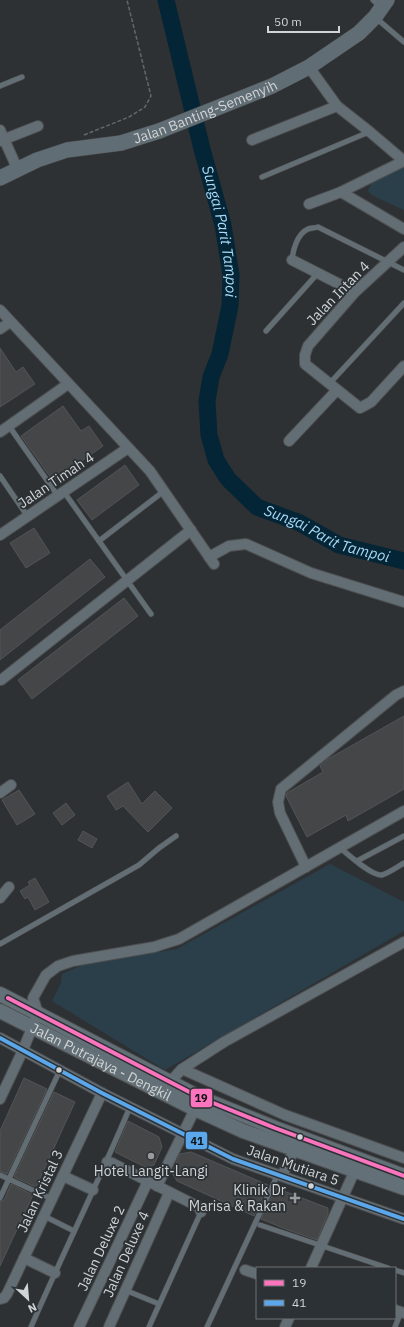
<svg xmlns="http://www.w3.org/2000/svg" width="404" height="1327" viewBox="0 0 404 1327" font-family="'IBM Plex Sans',sans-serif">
  <rect width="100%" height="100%" fill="#2e3133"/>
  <!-- green -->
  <g fill="#2b3f4a">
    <polygon points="401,167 404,168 404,210 373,196 368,191 371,184"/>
    <polygon points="330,864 404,902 404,931 165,1070 52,1001 61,983 62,974 85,964 177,949"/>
  </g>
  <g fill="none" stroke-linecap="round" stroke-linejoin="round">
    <!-- river -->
    <path stroke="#042536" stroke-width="17" id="s1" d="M166,0L202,149L223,225L231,275L230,306L220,354L211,377L207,401L209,435L216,460L228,479L257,507L300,523L339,545L404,561"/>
  </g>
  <!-- building -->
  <g fill="#444648" stroke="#525456">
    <polygon points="0,348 16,372 23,367 35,384 0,407"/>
    <polygon points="63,406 81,431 89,426 103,446 53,481 21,436"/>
    <polygon points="125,465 139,485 92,520 77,500"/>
    <polygon points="34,528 50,553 26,568 10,543"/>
    <polygon points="90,559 105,577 0,660 0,630"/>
    <polygon points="124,598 138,616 32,699 18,680"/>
    <polygon points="404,716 404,789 348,821 346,815 307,837 286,796 287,793 323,772 320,766 328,759"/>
    <polygon points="128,782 142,804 155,791 172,808 148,832 123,806 116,810 107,796"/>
    <polygon points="19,790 35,814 17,825 2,800"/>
    <polygon points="66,803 75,815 62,825 53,813"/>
    <polygon points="83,831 97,839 92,848 78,840"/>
    <polygon points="35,878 49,902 35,910 28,897 25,899 20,891 30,885 28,882"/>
    <polygon points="24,1078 47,1089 7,1174 0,1171 0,1131"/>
    <polygon points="54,1092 75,1102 36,1187 14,1177"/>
    <polygon points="128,1121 159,1137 162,1147 154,1165 145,1167 115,1152"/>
    <polygon points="191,1152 268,1185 254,1216 177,1181 172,1173 180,1154"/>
    <polygon points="11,1184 33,1195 0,1266 0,1202 4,1200"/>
    <polygon points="276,1188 328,1208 328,1213 317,1240 288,1230 261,1219"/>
  </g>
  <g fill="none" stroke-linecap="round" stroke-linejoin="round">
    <defs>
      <g id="lane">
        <polyline points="373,0 381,7"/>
        <polyline points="376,18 404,42"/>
        <polyline points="0,86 22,77"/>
        <polyline points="262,177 369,132"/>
        <path d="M292,260C293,250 297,234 308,229C310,228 315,228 318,227L404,270"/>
        <polyline points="266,331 318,273"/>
        <polyline points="330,383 404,303"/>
        <polyline points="9,426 58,496"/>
        <polyline points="0,476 28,517"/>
        <polyline points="64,492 151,614"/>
        <polyline points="99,541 164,491"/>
        <path d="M339,847C348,854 371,876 382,875C387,874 399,866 404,863"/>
        <polyline points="357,861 404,836"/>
        <polyline points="0,944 139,865 159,848 176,836"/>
        <polyline points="0,1175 52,1199"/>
        <polyline points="0,1198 60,1070"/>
        <polyline points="44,1216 74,1231"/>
        <polyline points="260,1225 388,1268"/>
        <polyline points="395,1270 404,1273"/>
        <polyline points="125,1290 159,1304"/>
        <path d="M31,1327C63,1253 99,1181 130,1107"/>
        <polyline points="149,1327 201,1212"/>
        <polyline points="207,1327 278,1174"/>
        <polyline points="395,1327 401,1312"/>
      </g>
      <g id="street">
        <polyline points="309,67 337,106 370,132 404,161"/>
        <polyline points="0,130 17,168"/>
        <polyline points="252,140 337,106"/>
        <polyline points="0,141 38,126"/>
        <polyline points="341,192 404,229"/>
        <polyline points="309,204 341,192 404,161"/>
        <polyline points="404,247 355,292 308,346 305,355 305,364 360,408 371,402 404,366"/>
        <polyline points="292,260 355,292"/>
        <polyline points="0,310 150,471 214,564"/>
        <polyline points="0,329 10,322"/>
        <polyline points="0,432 68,384"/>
        <polyline points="289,441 337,390"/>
        <polyline points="0,535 128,448"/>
        <polyline points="209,557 229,546 246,544 311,573 404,602"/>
        <polyline points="1,680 191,530"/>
        <polyline points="0,793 11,785"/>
        <polyline points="306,867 280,813 278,802 281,789 396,695 404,691"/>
        <polyline points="0,898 9,887"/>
        <polyline points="0,1038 102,1093 233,1159 404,1219"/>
        <polyline points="182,1069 285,1115 404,1158"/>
        <polyline points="170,1082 182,1069 224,1042 404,942"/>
        <polyline points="0,1099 23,1050 38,1013 33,998 46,975 58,966 73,961 154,947 179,939 404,811"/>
        <polyline points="107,1162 112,1163 199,1207 201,1212"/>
        <polyline points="63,1176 93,1190"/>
        <polyline points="282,1176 294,1150"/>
        <polyline points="157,1186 198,1103"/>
        <polyline points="24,1258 55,1273"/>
        <polyline points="311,1268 355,1170"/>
        <polyline points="245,1270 257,1274"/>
        <polyline points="0,1299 4,1298 7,1294 102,1093"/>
        <polyline points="395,1310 404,1313"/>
        <polyline points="79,1327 148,1181"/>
        <polyline points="109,1327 169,1193"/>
        <polyline points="285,1327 289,1318"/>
      </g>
      <g id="secondary">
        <polyline points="0,994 201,1098 275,1128 404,1176"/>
        <path id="s2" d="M0,1011L195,1109L243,1131L404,1188"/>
      </g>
      <g id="primary">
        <path id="s3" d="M0,178L37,160L67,150L121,143L159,131L272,86L309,67L359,33L375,17L387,0"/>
      </g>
    </defs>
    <!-- lane casing -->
    <use href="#lane" stroke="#4c4e50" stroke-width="6"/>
    <!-- street casing -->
    <use href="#street" stroke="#4c4e50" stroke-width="12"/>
    <!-- secondary casing -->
    <use href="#secondary" stroke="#4c4e50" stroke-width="16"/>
    <!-- primary casing -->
    <use href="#primary" stroke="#4c4e50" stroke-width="16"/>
    <!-- path -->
    <polyline stroke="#61686c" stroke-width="1.5" stroke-dasharray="4 2" stroke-linecap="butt" points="84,135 129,117 145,107 151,96 127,0"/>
    <!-- lane -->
    <use href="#lane" stroke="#636d74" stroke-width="5"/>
    <!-- street -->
    <use href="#street" stroke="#636d74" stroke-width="10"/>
    <!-- secondary -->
    <use href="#secondary" stroke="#647077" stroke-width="14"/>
    <!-- primary -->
    <use href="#primary" stroke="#616d74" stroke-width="15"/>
    <defs>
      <polyline id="bus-1" points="8,998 201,1098 275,1128 404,1176"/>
      <polyline id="bus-2" points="0,1038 102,1093 233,1159 404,1219"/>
    </defs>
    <!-- bus-1 casing -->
    <use href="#bus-1" stroke="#2c3135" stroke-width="7"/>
    <!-- bus-2 casing -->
    <use href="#bus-2" stroke="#2c3135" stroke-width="7"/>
    <!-- bus-1 -->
    <use href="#bus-1" stroke="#fc73be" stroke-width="4"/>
    <!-- bus-2 -->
    <use href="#bus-2" stroke="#5aa8eb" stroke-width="4"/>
  </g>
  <!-- markers -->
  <g fill="#d0d4d6" stroke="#2c3135" stroke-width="1.5">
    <circle cx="59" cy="1070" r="3.5"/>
    <circle cx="300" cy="1137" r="3.5"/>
    <circle cx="311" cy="1186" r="3.5"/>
  </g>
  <g fill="#979b9d" stroke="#2c3135" stroke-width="1.5">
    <circle cx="151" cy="1156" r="4"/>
    <path d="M293 1192h4v4h4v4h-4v4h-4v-4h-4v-4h4z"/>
  </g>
  <g text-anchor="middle" stroke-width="3.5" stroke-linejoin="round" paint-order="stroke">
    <!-- street labels -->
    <g font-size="14" fill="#d0d4d6" stroke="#2c3135">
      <text dy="5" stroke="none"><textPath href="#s3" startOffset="217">Jalan Banting-Semenyih</textPath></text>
      <text transform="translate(338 293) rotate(-46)" y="5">Jalan Intan 4</text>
      <text transform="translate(56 480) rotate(-34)" y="5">Jalan Timah 4</text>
      <text dy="5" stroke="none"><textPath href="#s2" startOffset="113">Jalan Putrajaya - Dengkil</textPath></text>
      <text transform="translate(293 1165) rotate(19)" y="5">Jalan Mutiara 5</text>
      <text transform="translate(40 1191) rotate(-65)" y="5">Jalan Kristal 3</text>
      <text transform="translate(101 1248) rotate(-65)" y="5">Jalan Deluxe 2</text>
      <text transform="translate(126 1254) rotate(-66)" y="5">Jalan Deluxe 4</text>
    </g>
    <!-- poi labels -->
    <g font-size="14" fill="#d0d4d6" stroke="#2c3135">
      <text x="151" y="1176">Hotel Langit-Langi</text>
      <text x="286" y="1195" text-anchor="end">Klinik Dr<tspan x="286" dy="16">Marisa &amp; Rakan</tspan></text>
    </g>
    <!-- water labels -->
    <g font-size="15" font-style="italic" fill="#a6daf8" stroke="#2c3135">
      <text dy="5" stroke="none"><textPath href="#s1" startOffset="238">Sungai Parit Tampoi</textPath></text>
      <text dy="5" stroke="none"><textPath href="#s1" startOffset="610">Sungai Parit Tampoi</textPath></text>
    </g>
  </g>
  <g stroke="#2c3135" stroke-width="1.5">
    <rect x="190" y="1088" width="23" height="20" rx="4" fill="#fc73be"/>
    <rect x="185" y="1131" width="23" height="19" rx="4" fill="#5aa8eb"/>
  </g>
  <g font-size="11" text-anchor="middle" font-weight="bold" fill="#111">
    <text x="201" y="1102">19</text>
    <text x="197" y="1145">41</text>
  </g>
  <!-- legend -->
  <rect x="256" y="1267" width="140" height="52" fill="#2c3135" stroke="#6e7275"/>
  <rect x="264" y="1280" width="20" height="6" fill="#fc73be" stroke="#6e7275"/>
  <text x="292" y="1287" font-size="12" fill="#d0d4d6">19</text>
  <rect x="264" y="1300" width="20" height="6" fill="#5aa8eb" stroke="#6e7275"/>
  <text x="292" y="1307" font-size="12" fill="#d0d4d6">41</text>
  <!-- north arrow -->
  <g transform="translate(28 1299) rotate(154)" stroke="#2c3135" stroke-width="3" paint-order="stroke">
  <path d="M0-3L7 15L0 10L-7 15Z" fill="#d0d4d6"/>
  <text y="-6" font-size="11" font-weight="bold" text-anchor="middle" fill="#d0d4d6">N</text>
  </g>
  <!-- scale -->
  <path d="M268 26v6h71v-6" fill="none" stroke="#d0d4d6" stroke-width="2"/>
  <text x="274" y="26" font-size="12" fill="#d0d4d6" stroke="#2c3135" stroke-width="3" paint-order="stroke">50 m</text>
</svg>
